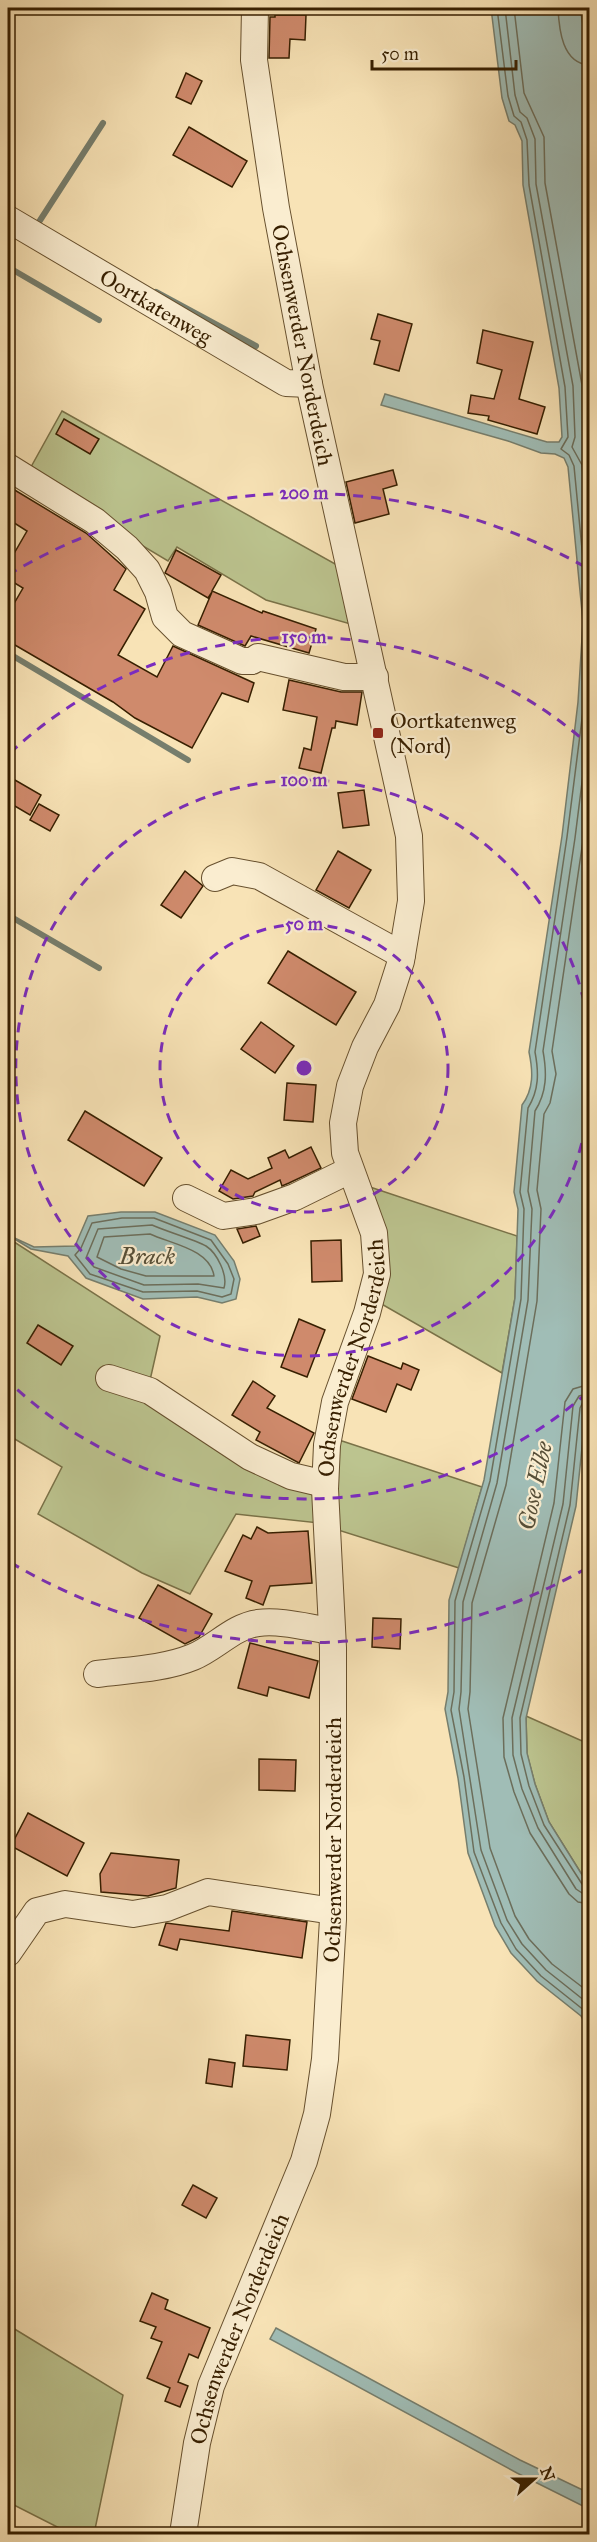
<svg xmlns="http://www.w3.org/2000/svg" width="597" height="2542" viewBox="0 0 597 2542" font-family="'IM FELL Great Primer',serif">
  <rect width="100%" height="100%" fill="#f8e3b6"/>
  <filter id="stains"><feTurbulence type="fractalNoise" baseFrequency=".00333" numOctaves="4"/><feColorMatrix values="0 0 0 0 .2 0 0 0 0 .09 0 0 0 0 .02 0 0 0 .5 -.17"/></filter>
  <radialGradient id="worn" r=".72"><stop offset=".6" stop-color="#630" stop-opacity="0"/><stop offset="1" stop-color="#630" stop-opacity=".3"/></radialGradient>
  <!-- green -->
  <g fill="#bcc48f" stroke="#7a7248" stroke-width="1.5">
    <polygon points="580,8 589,8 589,64"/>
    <polygon points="62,411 337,565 354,625 266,600 177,547 168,561 26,476"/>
    <polygon points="364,1185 517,1236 515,1298 502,1373 378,1302"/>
    <polygon points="8,1238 160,1336 146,1398 314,1483 319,1523 236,1514 190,1594 142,1573 38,1514 62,1467 8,1435"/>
    <polygon points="339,1440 482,1487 459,1568 338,1530 337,1489"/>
    <polygon points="526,1716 589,1744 589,1886 549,1822 535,1784 527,1754"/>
    <polygon points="8,2325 123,2395 94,2534 71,2534 8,2502"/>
  </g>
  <!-- water -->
  <g fill="#a0bdb6" stroke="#767e6d" stroke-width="1.5">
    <path d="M491,8H580L590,64V1396L586,1409L576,1506L526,1718L527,1753L535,1784L549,1822L589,1886V2031L581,2016L537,1981L511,1953L495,1926L468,1853L458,1778L445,1709L448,1692L449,1600L484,1480L515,1298L518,1209L514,1192L522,1105C534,1089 533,1071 529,1052L562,836L578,702L583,622L568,467L564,458L555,454L541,453L508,441L381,405L385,394L547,442H559L562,437L559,388L523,185L522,141L515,125L509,121L502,98Z"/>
    <polygon points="121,1212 155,1212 215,1235 234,1261 240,1279 236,1299 222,1303 197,1297 143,1299 86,1278 68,1256 31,1249 8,1235 34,1247 75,1246 88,1216"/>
    <polygon points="276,2328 520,2460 589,2493 589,2509 517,2473 270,2339"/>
  </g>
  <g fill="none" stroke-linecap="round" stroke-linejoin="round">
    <!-- shore -->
    <g stroke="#6c6e5b" stroke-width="1.5">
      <path d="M497,8L508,96L514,116L521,122L527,140L529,185L565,387L568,437L561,449L569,455L574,466L589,622L584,703L567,837L535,1052C539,1073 539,1090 528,1108L520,1192L524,1209L521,1299L490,1481L455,1601L454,1692L451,1710L464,1777L474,1852L501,1923L516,1949L541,1976L585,2011L590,2019"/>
      <polyline points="505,8 515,95 520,112 527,118 535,139 536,184 573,386 575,437 572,447 582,465 590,547"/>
      <polyline points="514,8 524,93 544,137 545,183 582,385 583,446 590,459"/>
      <path d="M558,8C559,29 562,64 590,65"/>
      <path d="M590,719L575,838L543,1051C547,1073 547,1092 535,1111L528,1191L532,1209L528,1300L497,1483L463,1602L461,1692L459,1709L481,1850L507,1920L522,1944L546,1970L590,2005"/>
      <polyline points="590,793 552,1051 556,1074 550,1103 544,1114 537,1190 541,1209 537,1301 506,1485 472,1603 470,1692 468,1709 490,1848 515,1916 529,1939 552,1964 590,1993"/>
      <polygon points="122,1218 154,1218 211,1240 228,1264 234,1279 231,1294 222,1297 197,1291 143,1292 90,1274 75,1255 81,1248 92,1223"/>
      <path d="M152,1225C165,1231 196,1240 206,1246C217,1253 228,1275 224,1288L198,1284L144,1285L94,1267L86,1258L98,1229Z"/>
      <path d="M150,1234C171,1244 210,1249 214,1276H146L121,1269L97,1257L104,1237Z"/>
      <polyline points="590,1384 573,1389 565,1402 554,1503 503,1718 504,1757 514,1792 530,1833 569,1894 578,1902 590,1904"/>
      <polyline points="590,1393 579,1396 573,1406 563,1504 512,1718 513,1755 522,1789 538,1828 576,1889 582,1893 590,1895"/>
      <polyline points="590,1400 583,1402 580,1408 570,1505 520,1718 521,1754 529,1786 544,1825 582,1884 590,1887"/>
    </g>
    <!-- stream -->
    <g stroke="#767e6d" stroke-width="6">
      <polyline points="37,225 103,123"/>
      <polyline points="8,267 99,320"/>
      <polyline points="156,292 256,346"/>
      <polyline points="8,653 188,760"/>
      <polyline points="8,915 99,968"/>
    </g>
  </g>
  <!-- building -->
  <g fill="#cf8a6c" stroke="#371f00" stroke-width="1.5">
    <polygon points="275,15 306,15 305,40 290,39 289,58 269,58 270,17 275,17"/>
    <polygon points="186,73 202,81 191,104 176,97"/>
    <polygon points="189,127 247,161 232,187 173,155"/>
    <polygon points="378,314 412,324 399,371 374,364 380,341 371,339"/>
    <polygon points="483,330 533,342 519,399 545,407 537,434 488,420 489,416 468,413 471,395 494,399 502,370 477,363"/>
    <polygon points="64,419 99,439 90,454 56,434"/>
    <polygon points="393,470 397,485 383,489 389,514 355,523 346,482"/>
    <polygon points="8,486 86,533 126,569 114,590 145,609 118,655 157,677 173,646 254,683 248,702 222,693 192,748 135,718 113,702 8,641 8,614 23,588 8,579 8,564 27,531 8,519"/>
    <polygon points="176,550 221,575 212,591 262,613 263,611 316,629 309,653 251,636 245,646 198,625 212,592 208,598 165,573"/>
    <polygon points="289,680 341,692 362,692 357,725 336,721 335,728 332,728 321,773 299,768 304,748 311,750 317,717 283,710"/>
    <polygon points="8,776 41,795 30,815 8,802"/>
    <polygon points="364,790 369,825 343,828 338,793"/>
    <polygon points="39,804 59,815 50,831 30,820"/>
    <polygon points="338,851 371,870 349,908 316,890"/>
    <polygon points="185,871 203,886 181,918 161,905"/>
    <polygon points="288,951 356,992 336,1025 268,983"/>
    <polygon points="261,1022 294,1046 275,1073 241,1049"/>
    <polygon points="287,1083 316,1085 313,1122 284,1120"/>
    <polygon points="85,1111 162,1158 144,1186 68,1140"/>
    <polygon points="311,1147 321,1168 289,1183 282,1186 280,1180 255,1192 253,1196 233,1199 219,1191 231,1170 248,1179 272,1168 268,1158 285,1150 289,1158"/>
    <polygon points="256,1226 260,1236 243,1243 237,1229"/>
    <polygon points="341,1240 342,1281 312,1282 311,1241"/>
    <polygon points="299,1319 325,1330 307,1377 281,1367"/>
    <polygon points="38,1325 73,1346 61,1365 27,1343"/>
    <polygon points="368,1356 401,1369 403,1363 419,1370 411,1390 397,1384 386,1412 352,1399"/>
    <polygon points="253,1381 275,1396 267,1408 314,1433 299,1463 256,1440 260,1432 232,1415"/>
    <polygon points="257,1527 268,1533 308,1531 312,1583 270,1586 263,1605 246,1598 252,1581 225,1571 243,1535 251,1539"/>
    <polygon points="158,1585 212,1614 199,1637 185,1644 139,1618"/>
    <polygon points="373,1618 401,1619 400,1649 372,1647"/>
    <polygon points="250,1643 318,1661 309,1698 269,1687 267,1696 238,1688"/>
    <polygon points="259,1759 296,1760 295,1791 259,1790"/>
    <polygon points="28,1813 84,1843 67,1876 11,1846"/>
    <polygon points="111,1853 179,1860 176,1888 148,1896 101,1892 100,1874"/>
    <polygon points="232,1911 307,1922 302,1958 180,1939 177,1950 159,1945 166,1923 229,1931"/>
    <polygon points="246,2035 290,2040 287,2070 243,2066"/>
    <polygon points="209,2059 235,2063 232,2087 206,2083"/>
    <polygon points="193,2185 217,2198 206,2218 182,2205"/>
    <polygon points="152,2293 168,2300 165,2309 210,2328 198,2358 189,2354 178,2382 188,2386 180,2407 165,2401 170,2388 147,2378 162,2342 151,2338 156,2327 140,2321"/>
  </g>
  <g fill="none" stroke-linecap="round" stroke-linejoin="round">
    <defs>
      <g id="minor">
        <path id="s1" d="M8,219L286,383L309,384"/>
        <polyline points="8,467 95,521 127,548 147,570 158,592 165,617 182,634 242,661 252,661 258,657 344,677 375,677"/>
        <polyline points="215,878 232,871 259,876 402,955"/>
        <polyline points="186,1198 223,1216 256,1211 295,1197 350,1170"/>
        <polyline points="109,1378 150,1391 250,1457 291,1476 325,1484"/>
        <path d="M97,1674C128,1670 164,1669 193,1657C215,1648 234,1626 258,1623C282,1620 309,1628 332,1631"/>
        <polyline points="8,1953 37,1911 65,1904 133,1914 167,1908 208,1892 333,1911"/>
        <path id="s2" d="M183,2534L197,2443L211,2386L304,2161L317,2114L325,2059L333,1919V1648L325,1489L327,1445L335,1402L367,1313L377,1274L374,1233L345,1153L343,1123L350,1086L365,1047L387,1005L401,961L411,901L409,836L309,384L276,208L254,60L255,8"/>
      </g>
    </defs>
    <!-- minor casing -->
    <use href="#minor" stroke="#67502e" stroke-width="28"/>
    <!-- minor -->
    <use href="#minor" stroke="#faedd0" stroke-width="26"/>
  </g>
  <!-- distance rings -->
  <g fill="none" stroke="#7b2cbf" stroke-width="3" stroke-dasharray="10 8">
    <circle cx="304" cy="1068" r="144"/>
    <path d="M589 1108A288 288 0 1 1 589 1028"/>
    <path d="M587 1393A431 431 0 0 1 10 1383M10 753A431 431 0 0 1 587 743"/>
    <path d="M587 1568A575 575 0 0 1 8 1561M8 575A575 575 0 0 1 587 568"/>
  </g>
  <!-- markers -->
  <rect fill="#8f2418" stroke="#faedd0" stroke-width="2" x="372" y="727" width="12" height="12" rx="3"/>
  <g text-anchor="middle" stroke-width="4.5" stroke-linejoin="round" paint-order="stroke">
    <!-- street labels -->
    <g font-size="22" fill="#371f00" stroke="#faedd0">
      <text dy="8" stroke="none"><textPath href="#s1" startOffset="172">Oortkatenweg</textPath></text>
      <text transform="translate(303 345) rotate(79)" y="8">Ochsenwerder Norderdeich</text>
      <text dy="8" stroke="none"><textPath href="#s2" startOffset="1204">Ochsenwerder Norderdeich</textPath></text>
      <text dy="8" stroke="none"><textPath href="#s2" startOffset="718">Ochsenwerder Norderdeich</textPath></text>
      <text dy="8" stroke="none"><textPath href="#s2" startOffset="214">Ochsenwerder Norderdeich</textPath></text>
    </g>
    <!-- poi labels -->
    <g font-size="22" fill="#371f00" stroke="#faedd0" text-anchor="start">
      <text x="390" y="728">Oortkatenweg<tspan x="390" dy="25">(Nord)</tspan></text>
    </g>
    <!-- water labels -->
    <g font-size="24" font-style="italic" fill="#564e37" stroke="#faedd0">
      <text x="147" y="1264">Brack</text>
      <text transform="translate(535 1486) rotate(-78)" y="8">Gose Elbe</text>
    </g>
  </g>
  <circle cx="304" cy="1068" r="9" fill="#7b2cbf" stroke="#faedd0" stroke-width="3"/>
  <g font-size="18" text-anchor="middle" font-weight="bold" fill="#7b2cbf" stroke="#faedd0" stroke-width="4.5" stroke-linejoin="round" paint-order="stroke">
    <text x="304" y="499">200 m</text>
    <text x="304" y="643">150 m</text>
    <text x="304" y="786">100 m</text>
    <text x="304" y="930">50 m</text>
  </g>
  <!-- margin -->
  <rect width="597" height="2542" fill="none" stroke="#f8e3b6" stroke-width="30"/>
  <rect x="9" y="9" width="579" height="2524" fill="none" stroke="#371f00" stroke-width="3"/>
  <rect x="15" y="15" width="567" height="2512" fill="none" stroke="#371f00" stroke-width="1.5"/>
  <!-- north arrow -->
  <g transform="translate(534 2479) rotate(69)" stroke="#faedd0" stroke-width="4.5" paint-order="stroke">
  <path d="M0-4.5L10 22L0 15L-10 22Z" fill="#371f00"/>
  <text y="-9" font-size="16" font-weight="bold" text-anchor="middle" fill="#371f00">N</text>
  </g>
  <!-- scale -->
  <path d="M372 60v9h144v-9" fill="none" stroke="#371f00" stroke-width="3"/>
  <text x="381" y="60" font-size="18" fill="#371f00" stroke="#faedd0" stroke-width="4.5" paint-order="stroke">50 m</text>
  <rect width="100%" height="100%" filter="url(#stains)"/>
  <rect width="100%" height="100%" fill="url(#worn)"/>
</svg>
